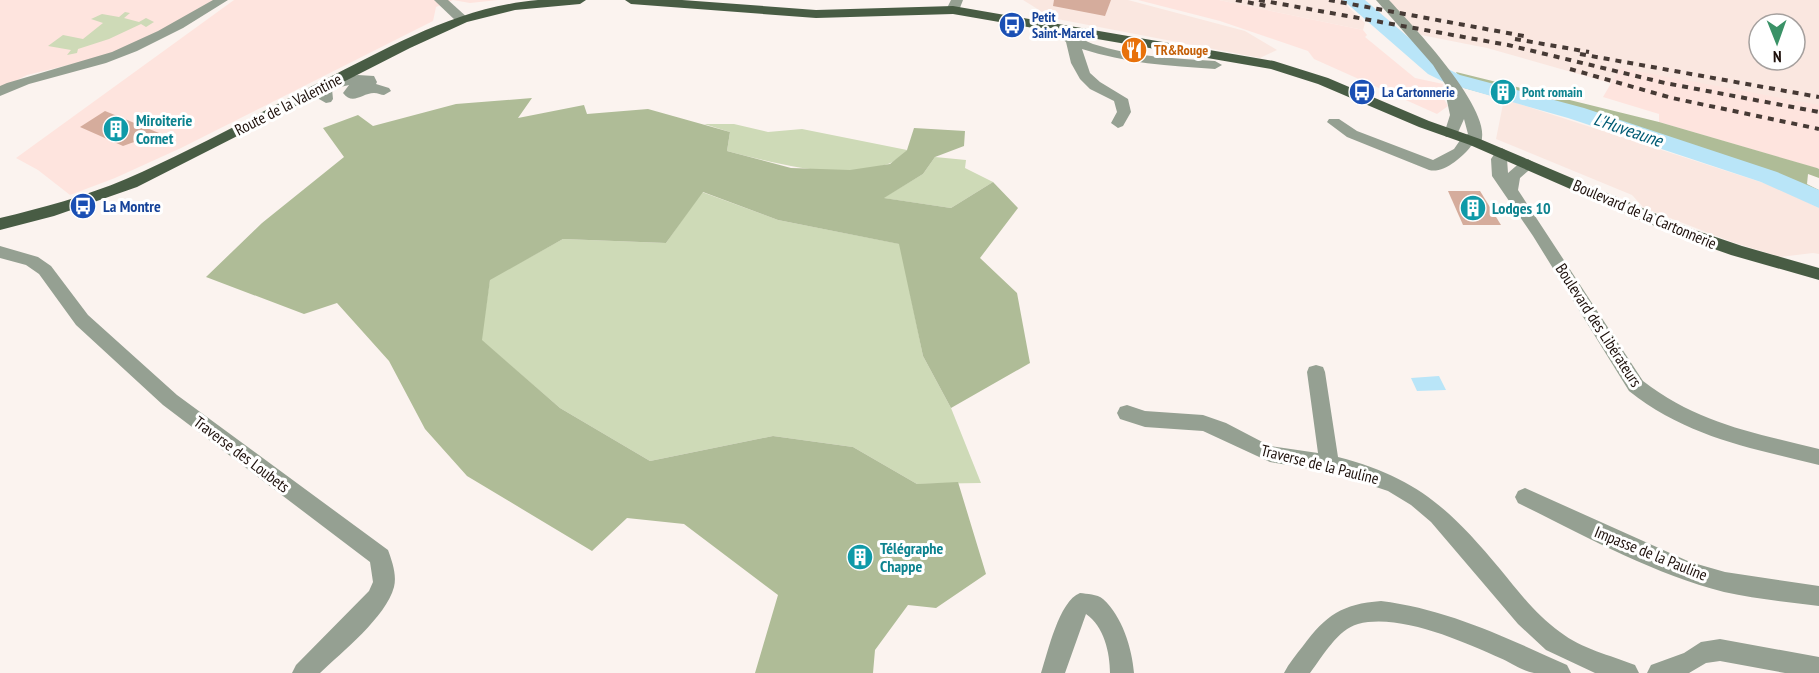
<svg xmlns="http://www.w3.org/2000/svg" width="1819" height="673" viewBox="0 0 1819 673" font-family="'PT Sans Narrow',sans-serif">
  <rect width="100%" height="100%" fill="#fbf3ef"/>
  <!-- built -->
  <g fill="#fae7e0" fill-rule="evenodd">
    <polygon points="1023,0 1128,0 1245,31 1277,50 1260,58 1052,18"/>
    <polygon points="1219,0 1341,0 1365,23 1363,30"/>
    <path d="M1387,0H1819V137L1610,83L1487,48L1421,35ZM1759,24H1795V60H1759Z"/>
    <polygon points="1504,99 1776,187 1819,208 1819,254 1813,253 1780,257 1732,242 1644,208 1632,195 1496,139"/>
  </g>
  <!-- industrial -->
  <g fill="#fee4de">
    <polygon points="0,0 214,0 185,18 122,49 94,59 27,75 0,89"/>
    <polygon points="234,0 498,0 470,3 453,0 436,7 433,21 181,148 115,178 70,195 38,170 16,158"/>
    <polygon points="1138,0 1219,0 1363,30 1367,35 1365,37 1415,78 1443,84 1441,94 1448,106 1437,114 1314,59 1308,51 1220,21"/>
    <polygon points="1620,68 1819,105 1819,169 1659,122 1659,114 1603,97"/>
  </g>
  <!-- green -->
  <g fill="#cedab7">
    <polygon points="125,12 130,13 124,18 139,22 146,18 154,22 146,27 141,24 109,39 78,49 77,53 67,55 71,50 48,46 63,35 83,39 103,23 91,19 102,14 119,17"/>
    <path d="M704,124H734L768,132L802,129L907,150C901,155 895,162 888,164C836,181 778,164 727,151L730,132Z"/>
    <polygon points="935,157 966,160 965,168 993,182 951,208 883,198 923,174"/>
    <polygon points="702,192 778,220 900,244 923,356 951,408 981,483 917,484 853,447 773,436 650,461 560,408 481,340 490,279 563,239 666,243"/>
  </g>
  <!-- forest -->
  <g fill="#afbc97">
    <polygon points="1456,72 1659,122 1817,168 1819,169 1819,178 1808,174 1807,184 1819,190 1819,197 1803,189 1569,117 1464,88"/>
    <polygon points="532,98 518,118 584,105 587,114 648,109 730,132 727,151 791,168 850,170 890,164 907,150 914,128 965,131 964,146 935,157 923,174 884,198 951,208 993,182 1018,208 980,258 1017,293 1030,363 951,408 923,356 899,244 778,220 703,192 666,243 563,239 490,280 482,340 560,408 650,461 773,436 853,447 917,484 958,482 986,574 936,608 908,605 875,650 873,673 755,673 778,595 684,524 627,518 592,551 467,476 425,429 389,361 337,303 304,314 206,277 262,223 344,157 323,128 358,115 373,126 456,104"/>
  </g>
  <!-- water -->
  <polygon fill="#b9e5f8" points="1439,376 1446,390 1417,391 1411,378"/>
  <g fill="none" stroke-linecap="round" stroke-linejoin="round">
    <!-- river -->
    <polygon fill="#b9e5f8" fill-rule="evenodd" points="1343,0 1365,0 1442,66 1460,75 1584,108 1777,172 1819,190 1819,208 1761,182 1568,118 1446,83 1428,74"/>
  </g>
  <!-- building -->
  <g fill="#d5ac9c">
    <polygon points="1054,0 1111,0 1105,16 1053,6"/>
    <polygon points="105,111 159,133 123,146 80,127"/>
    <polygon points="1448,191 1480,191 1501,225 1463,225"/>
  </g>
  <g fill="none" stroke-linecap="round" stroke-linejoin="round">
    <!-- minor -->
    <g fill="#95a092" fill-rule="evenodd">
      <polygon points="213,0 228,0 183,28 137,51 106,63 29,84 0,96 0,86 7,83 112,52 158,31"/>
      <polygon points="434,0 448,0 469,19 462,23 457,22"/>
      <polygon points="951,0 963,0 958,13 948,13 946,10"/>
      <path d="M1376,0H1389C1410,23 1498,114 1480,145L1471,146C1463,157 1443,174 1429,170L1347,137L1327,122L1329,119H1339L1357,131L1433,160L1454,149L1463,136L1468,134L1464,119L1456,137H1446L1444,134L1450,115L1446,96L1450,92L1433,65Z"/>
      <path d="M1052,22C1064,25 1079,39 1093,44C1132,57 1174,58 1215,61L1222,65L1215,69C1169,66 1125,63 1082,49L1090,73L1100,82L1128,99L1131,112L1123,126L1118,128L1111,123L1117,112L1114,101L1090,89L1080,79L1071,63L1066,42L1045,26Z"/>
      <path d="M358,75L374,76L377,82L376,84L389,88L391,91L384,95C381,95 378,93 374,93C362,93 353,106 343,93L349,85L332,89L333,99L331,102L326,103L319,99L317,86L319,83Z"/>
      <path d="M1502,148L1510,153L1507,159L1508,173L1523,160L1528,159L1536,164L1520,178L1518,190L1643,381C1697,423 1754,433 1819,449V465C1750,448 1687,437 1629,391L1533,236L1492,176L1491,159L1497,150Z"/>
      <path d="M0,246L38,257L51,266L88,315L177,395L388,550C392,561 397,575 394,587C386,617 342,652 320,673H292L296,665L369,591L373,582L370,562L163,405L76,325L39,274L26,265L0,258Z"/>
      <path d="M1316,365L1323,367L1325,372L1338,457C1416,477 1450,509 1500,569C1518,591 1536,615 1560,632C1582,649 1610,655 1635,665L1639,673H1595L1546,650L1518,624L1431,522L1411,505L1388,491L1334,473L1270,462L1203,431L1145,427L1120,419L1117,413L1120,407L1127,405L1145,411L1203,415L1226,423L1270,446L1318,453L1307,372L1309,367Z"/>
      <path d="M1525,488L1690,562L1725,572L1819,586V606C1788,602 1755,599 1724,592C1653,574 1583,535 1518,503L1515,497L1518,491Z"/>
      <path d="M1080,593C1087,594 1097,594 1103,599C1122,616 1132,648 1134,673H1110C1110,653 1104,626 1086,614L1065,673H1041C1048,652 1059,601 1080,593Z"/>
      <path d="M1381,601C1447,609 1507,638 1567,665L1571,673C1559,673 1545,673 1534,673C1522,671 1510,662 1500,658C1462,641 1399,613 1358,624C1338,629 1322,657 1310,673H1284C1289,663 1296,655 1303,646C1326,615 1342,604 1381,601Z"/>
      <polygon points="1720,639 1819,657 1819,673 1785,673 1720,661 1706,663 1689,673 1647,673 1651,665 1684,653 1701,642"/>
    </g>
    <!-- major -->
    <g fill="#485c44" fill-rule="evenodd">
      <path d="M538,0H586L580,4L515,10L467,22L410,48L137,187L54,216L0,230V218C42,208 86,196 126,179C193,150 257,114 322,81C392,46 458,7 538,0Z"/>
      <polygon points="625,0 682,0 816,10 953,6 1274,61 1328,78 1429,121 1480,139 1692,229 1742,246 1819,268 1819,280 1731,255 1680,237 1470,145 1419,127 1318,84 1271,69 953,14 816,18 631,4"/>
    </g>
    <!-- rail -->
    <g stroke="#463a35" stroke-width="4" stroke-dasharray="6 6" stroke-linecap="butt">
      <polyline points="1236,0 1267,6"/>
      <polyline points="1259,0 1508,45 1665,83 1819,112"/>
      <polyline points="1329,0 1524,36"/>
      <polyline points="1515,39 1589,52"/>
      <polyline points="1580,54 1819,97"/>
      <polyline points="1570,69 1672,98 1819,129"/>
    </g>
  </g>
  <!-- icons -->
  <defs>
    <symbol id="bus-disc" viewBox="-11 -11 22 22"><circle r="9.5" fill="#1a4fb4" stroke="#fff"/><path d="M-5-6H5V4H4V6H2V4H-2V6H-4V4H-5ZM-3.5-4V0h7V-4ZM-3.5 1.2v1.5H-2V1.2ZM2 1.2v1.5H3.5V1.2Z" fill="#fff"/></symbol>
    <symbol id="restaurant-disc" viewBox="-11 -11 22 22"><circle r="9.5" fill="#e8710a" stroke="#fff"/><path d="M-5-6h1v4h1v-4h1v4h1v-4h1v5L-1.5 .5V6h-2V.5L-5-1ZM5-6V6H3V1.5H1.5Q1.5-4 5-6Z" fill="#fff"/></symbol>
    <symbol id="building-disc" viewBox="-11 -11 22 22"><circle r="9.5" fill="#0f9aa8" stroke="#fff"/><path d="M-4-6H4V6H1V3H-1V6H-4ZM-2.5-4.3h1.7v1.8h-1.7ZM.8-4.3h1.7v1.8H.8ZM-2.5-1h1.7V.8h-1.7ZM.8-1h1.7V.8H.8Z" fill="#fff"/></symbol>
  </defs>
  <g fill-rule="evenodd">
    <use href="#bus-disc" x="997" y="10" width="30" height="30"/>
    <use href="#restaurant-disc" x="1119" y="35" width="30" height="30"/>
    <use href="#bus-disc" x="1347" y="77" width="30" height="30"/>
    <use href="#building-disc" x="1488" y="77" width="30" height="30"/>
    <use href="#building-disc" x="101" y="114" width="30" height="30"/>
    <use href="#bus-disc" x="68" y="191" width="30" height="30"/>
    <use href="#building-disc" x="1458" y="193" width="30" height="30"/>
    <use href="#building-disc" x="845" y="542" width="30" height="30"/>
  </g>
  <g text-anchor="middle" stroke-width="6" stroke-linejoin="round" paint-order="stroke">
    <!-- far-transit labels -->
    <g font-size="14" font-weight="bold" fill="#164399" stroke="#fff" text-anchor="start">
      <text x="1032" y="22">Petit<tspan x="1032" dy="16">Saint-Marcel</tspan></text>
      <text x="1382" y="97">La Cartonnerie</text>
    </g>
    <!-- far-food labels -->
    <g font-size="14" font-weight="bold" fill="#c56008" stroke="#fff" text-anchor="start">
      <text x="1154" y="55">TR&amp;Rouge</text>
    </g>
    <!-- far-culture labels -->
    <g font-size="14" font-weight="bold" fill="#0d838f" stroke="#fff" text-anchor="start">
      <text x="1522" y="97">Pont romain</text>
    </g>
    <!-- street labels -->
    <g font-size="16" fill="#1e110c" stroke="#fff">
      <text transform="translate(288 104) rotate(-27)" y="6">Route de la Valentine</text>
      <text transform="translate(1645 214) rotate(23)" y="6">Boulevard de la Cartonnerie</text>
      <text transform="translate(1599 325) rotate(57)" y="6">Boulevard des Libérateurs</text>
      <text transform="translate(242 454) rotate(37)" y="6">Traverse des Loubets</text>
      <text transform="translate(1320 464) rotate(14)" y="6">Traverse de la Pauline</text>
      <text transform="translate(1651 553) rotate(22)" y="6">Impasse de la Pauline</text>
    </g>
    <!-- culture labels -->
    <g font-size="16" font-weight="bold" fill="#0d838f" stroke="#fff" text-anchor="start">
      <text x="136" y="126">Miroiterie<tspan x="136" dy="18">Cornet</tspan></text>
      <text x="1492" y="214">Lodges 10</text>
      <text x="880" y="554">Télégraphe<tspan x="880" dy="18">Chappe</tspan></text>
    </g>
    <!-- transit labels -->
    <g font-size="16" font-weight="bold" fill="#164399" stroke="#fff" text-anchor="start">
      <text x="103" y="212">La Montre</text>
    </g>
    <!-- water labels -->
    <g font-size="18" font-style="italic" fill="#025c75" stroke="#fff">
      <text transform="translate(1628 130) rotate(19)" y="6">L'Huveaune</text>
    </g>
  </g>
  <!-- north arrow -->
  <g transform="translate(1777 42) rotate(179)"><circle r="28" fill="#ffffff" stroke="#a5a09e" stroke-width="1.5"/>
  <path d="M0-4.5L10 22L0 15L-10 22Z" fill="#3a9267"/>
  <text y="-9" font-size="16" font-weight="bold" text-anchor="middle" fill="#1e110c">N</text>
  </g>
</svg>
